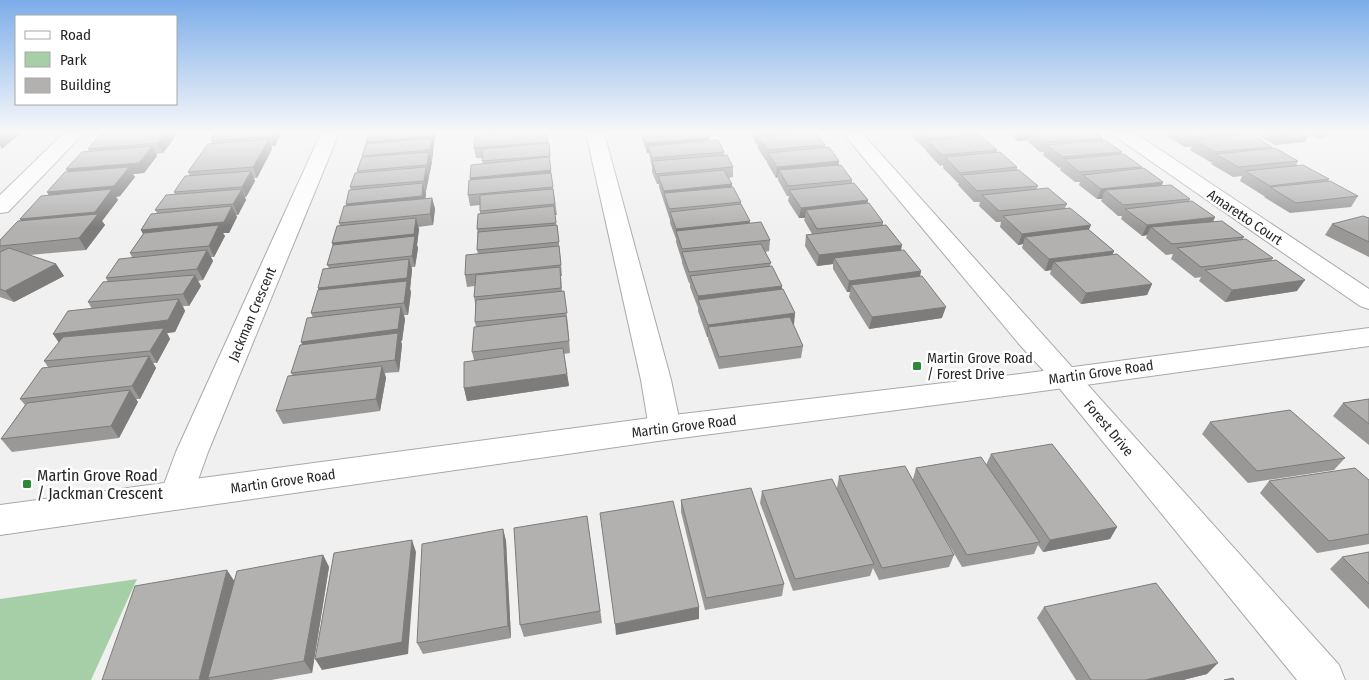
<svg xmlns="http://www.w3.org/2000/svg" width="1369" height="680" viewBox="0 0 1369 680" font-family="'Fira Sans Condensed',sans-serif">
  <rect width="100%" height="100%" fill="#f0f0f1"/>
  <!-- green -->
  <polygon fill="#a6cfa7" points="137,579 91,680 0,680 0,599"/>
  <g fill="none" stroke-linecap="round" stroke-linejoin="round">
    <defs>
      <g id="street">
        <polygon points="64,133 84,133 8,212 0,213 0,195"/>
        <polygon points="321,133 339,133 208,452 189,505 177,509 165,505 160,495 176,452"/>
        <polygon points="586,133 604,133 671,380 681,428 676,436 665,440 654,436 649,428 641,380"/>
        <polygon points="843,133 862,133 1339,665 1345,680 1297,680 1056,384 1019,344"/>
        <polygon points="1113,133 1135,133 1369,289 1369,309 1360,306 1116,137"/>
      </g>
      <polygon id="secondary" points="1369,328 1369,346 1020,394 665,440 0,535 0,505 665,416 1020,374"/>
    </defs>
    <!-- street casing -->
    <use href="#street" stroke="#a8a9aa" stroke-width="2"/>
    <!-- secondary casing -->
    <use href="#secondary" stroke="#a8a9aa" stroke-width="2"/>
    <!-- street -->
    <use href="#street" fill="#fff" fill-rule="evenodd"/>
    <!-- secondary -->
    <use href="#secondary" fill="#fff" fill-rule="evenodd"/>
  </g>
  <!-- wall -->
  <g fill="#999897">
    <polygon points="102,133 174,133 175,137 163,153 156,154 157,156 144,173 133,174 135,177 120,196 116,197 118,200 102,221 105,225 86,250 29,255 56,264 64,276 14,302 0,297 0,240 22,221 20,219 49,195 89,151 88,149"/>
    <polygon points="281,133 275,146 271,146 272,149 257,178 254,178 255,181 246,197 245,197 246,200 238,215 236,215 237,217 229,233 223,233 225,236 214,257 211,257 213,261 203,280 198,281 201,286 189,306 183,306 185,311 175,332 167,333 170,339 157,363 153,363 156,368 140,399 136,399 138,402 119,438 12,452 1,439 25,405 20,399 48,367 44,361 92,309 88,302 108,282 106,278 132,257 130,253 143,234 141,230 157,213 155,210 175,194 174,192 190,176 188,172 212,143 211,141"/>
    <polygon points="368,133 437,133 435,134 432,160 431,160 432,162 429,176 428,176 426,191 425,199 432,198 435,209 433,225 418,227 419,229 417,245 418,248 415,267 412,267 412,270 410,289 411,292 408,315 404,315 405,319 402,341 401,341 402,345 399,372 385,373 386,378 380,411 283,424 276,411 293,376 291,373 313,318 311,313 318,290 318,288 329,268 327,265 333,245 332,243 340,226 339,223 346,206 351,190 350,187 357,173 357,171 362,157 362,156 366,144 366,142"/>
    <polygon points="484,133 547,133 551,166 550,166 557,215 555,215 556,225 557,225 560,253 562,276 561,276 562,291 564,291 568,325 570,353 564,354 569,386 467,401 464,388 474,360 472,352 476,327 475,322 475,303 474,297 475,286 467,287 465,275 478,254 477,250 478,236 477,229 480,213 480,205 470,206 468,195 471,180 470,178 483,164 482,158 476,158 474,148 484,135"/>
    <polygon points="640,133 712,133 712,135 708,135 709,138 709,141 724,152 724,155 733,167 733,177 729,178 732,187 741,202 741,204 749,224 770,240 769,251 765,252 771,263 770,266 795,313 793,325 803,346 801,358 719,369 708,339 708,337 707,337 698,311 698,308 690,287 690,283 689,283 682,263 682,260 682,261 676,242 676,239 670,223 670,220 659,187 659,184 657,184 652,172 652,167 649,153 647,153"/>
    <polygon points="750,133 816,133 825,145 825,148 839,161 839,165 852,180 852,183 868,200 867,204 883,222 883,226 901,250 921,271 920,277 942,318 869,329 849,297 850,292 847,292 833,269 833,264 817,266 805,246 806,235 812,234 804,220 805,218 799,218 788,201 789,196 787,196 778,180 778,177 776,178 767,163 767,160 766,161 757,147 758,144 756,144"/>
    <polygon points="909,133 978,133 980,134 979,137 997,150 996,153 1017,167 1017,170 1038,186 1036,190 1067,204 1065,208 1089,230 1114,251 1112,255 1152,284 1147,295 1081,304 1050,274 1051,270 1045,271 1022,248 1023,244 1018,245 1000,227 1001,222 996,222 979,206 980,202 974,202 958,185 959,183 958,183 943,168 943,165 940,166 926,151 926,149 925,149 911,136 912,134"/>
    <polygon points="1008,133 1096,133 1103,138 1103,140 1122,152 1121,154 1142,167 1141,169 1163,182 1162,186 1190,199 1189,201 1215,217 1213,222 1244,237 1242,240 1273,258 1271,261 1297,291 1225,302 1199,281 1201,277 1195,278 1171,259 1173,254 1166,255 1146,238 1147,235 1142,236 1121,219 1122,216 1118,216 1101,201 1102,199 1097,199 1079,185 1080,182 1075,182 1060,170 1061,167 1059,168 1043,155 1044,152 1040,152 1027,141 1028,140 1017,141"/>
    <polygon points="1164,133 1246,133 1245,135 1272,147 1271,149 1298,161 1296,166 1329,179 1328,181 1358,196 1351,207 1290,213 1264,197 1265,196 1264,196 1240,181 1242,176 1233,177 1211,164 1212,162 1210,162 1190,150 1192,147 1185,147 1166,136 1167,134"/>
    <polygon points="1253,133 1329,133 1321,139 1309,135 1305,142 1275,145"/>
    <polygon points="1369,218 1369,257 1325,235 1332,224"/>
    <polygon points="1369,399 1369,445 1333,416 1343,403"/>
    <polygon points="1210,422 1345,458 1334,470 1248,483 1202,434"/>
    <polygon points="991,454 1117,527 1110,539 1043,552 1038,545 1034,554 962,567 934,519 954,555 949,567 879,580 873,568 870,576 793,591 760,503 762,491 837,488 839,476 913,479 916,468 986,465"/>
    <polygon points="1369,480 1369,544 1317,553 1260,493 1269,481"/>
    <polygon points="681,500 784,584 782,596 705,610 681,512"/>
    <polygon points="587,516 602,623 524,637 520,625"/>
    <polygon points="503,529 506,541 511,638 423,654 417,643"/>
    <polygon points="1369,552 1369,609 1330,569 1342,557"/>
    <polygon points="323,555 329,567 312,673 271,680 102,680 234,581"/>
    <polygon points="1044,607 1207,674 1183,680 1076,680 1037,618"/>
  </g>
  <!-- shaded-wall -->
  <g fill="#7d7c7b">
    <polygon points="3,133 21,133 2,149 0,146 0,136"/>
    <polygon points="107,133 174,133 175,137 163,153 158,143"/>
    <polygon points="273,133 281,133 275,146 271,136"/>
    <polygon points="432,133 435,133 435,136 432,160 430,150 369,152 366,142"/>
    <polygon points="1019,133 1030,133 1028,140 1017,141"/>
    <polygon points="1324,133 1329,133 1321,139"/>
    <polygon points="709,138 709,148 648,146 649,153 647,153 646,143"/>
    <polygon points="269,139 272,149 257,178 253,167"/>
    <polygon points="152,146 157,156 144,173 133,174 135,177 120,196 116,197 118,200 102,221 105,225 86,250 79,238 28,230 20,219 53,203 47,192 72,180 66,169"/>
    <polygon points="429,152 432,162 429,176 427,165"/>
    <polygon points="839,161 838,171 779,170 778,177 776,178 777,167"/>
    <polygon points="426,167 429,177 426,191 424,181"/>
    <polygon points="551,170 554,198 552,181 472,188 470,178"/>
    <polygon points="251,171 255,181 246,197 242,187"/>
    <polygon points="1163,182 1158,192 1105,190 1102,199 1097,199 1101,189"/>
    <polygon points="423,183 426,193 425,207 349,215 346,204"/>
    <polygon points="732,184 732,195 664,194 664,191"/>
    <polygon points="242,189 246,200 238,215 233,204"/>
    <polygon points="432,198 435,209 433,225 430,214"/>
    <polygon points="868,200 866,211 806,210 805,218 799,218 801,208"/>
    <polygon points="232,206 237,217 229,233 223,233 225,236 214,257 209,246 147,241 141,230"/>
    <polygon points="1215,217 1210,228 1151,227 1147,235 1142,236 1147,225"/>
    <polygon points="416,218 419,229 417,245 418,248 415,267 412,256 336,254 332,243"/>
    <polygon points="750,221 749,232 676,232 676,229"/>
    <polygon points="1091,225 1086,236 1025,237 1023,244 1018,245 1022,234"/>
    <polygon points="902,245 900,256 834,258 833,264 817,266 819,255"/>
    <polygon points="207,250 213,261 203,280 197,269"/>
    <polygon points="1114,251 1109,262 1054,262 1051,270 1045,271 1049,259"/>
    <polygon points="409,259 412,270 410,289 411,292 408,315 404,303 322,299 318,288"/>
    <polygon points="56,264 64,276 14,302 5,291"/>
    <polygon points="921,271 918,283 851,285 850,292 847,292 849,281"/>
    <polygon points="195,275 201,286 189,306 183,294"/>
    <polygon points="1305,280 1297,291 1225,302 1232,290"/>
    <polygon points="1152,284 1147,295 1081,304 1086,293"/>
    <polygon points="782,286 781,298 698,300 698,308 698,296"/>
    <polygon points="179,299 185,311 175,332 167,333 170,339 157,363 150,351 61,346 53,334"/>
    <polygon points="401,307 405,319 402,341 401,341 402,345 399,372 395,360 306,354 301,342"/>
    <polygon points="946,307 942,318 869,329 872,317"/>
    <polygon points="795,313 794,325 712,336 708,327 708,337 707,337 708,325"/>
    <polygon points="149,356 156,368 140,399 132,386"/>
    <polygon points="382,366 386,378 380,411 376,399"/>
    <polygon points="567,374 569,386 467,401 464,388"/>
    <polygon points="130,390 138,402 119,438 111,426"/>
    <polygon points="1117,527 1110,539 1043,552 1050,540"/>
    <polygon points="503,529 506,541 511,638 508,626"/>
    <polygon points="412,540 416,552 408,654 322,670 315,659"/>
    <polygon points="323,555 329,567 312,673 304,661"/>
    <polygon points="227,570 235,582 208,678 210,680 199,680"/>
    <polygon points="699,607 699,619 616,635 615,624"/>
    <polygon points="1218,663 1207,674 1183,680 1145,680"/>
  </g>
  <!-- building -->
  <g fill="#b2b1b0" stroke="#7d7c7b">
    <polygon points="102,133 166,133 158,143 88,149"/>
    <polygon points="215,133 273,133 271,136 211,141"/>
    <polygon points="368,133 432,133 431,136 366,142"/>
    <polygon points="510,133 547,133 548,142 474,148 475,136"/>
    <polygon points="642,133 707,133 709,138 646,143"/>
    <polygon points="800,133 816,133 825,145 767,150 758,137"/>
    <polygon points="921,133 978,133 980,134 927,139"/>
    <polygon points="1032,133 1096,133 1103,138 1044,142"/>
    <polygon points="1183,133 1234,133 1190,137"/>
    <polygon points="1277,133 1301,133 1281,135"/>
    <polygon points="1250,134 1272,147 1215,152 1195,140"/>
    <polygon points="981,136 997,150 942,155 928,141"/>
    <polygon points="432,138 430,150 362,156 366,144"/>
    <polygon points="269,139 253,167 188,172 208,144"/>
    <polygon points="718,140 724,152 652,158 648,146"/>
    <polygon points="1105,140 1122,152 1062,157 1047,145"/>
    <polygon points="549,143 550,156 482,161 483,149"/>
    <polygon points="152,146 139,163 66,169 82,152"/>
    <polygon points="829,147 839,161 777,167 768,153"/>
    <polygon points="1275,148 1298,161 1238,167 1216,154"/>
    <polygon points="429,152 427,165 357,171 362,157"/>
    <polygon points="1000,152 1017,167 960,173 945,157"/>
    <polygon points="1124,154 1142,167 1079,172 1064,159"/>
    <polygon points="727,155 733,167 656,174 652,161"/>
    <polygon points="549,157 551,170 470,178 471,165"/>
    <polygon points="841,165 852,180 788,186 779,170"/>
    <polygon points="1303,165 1329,179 1270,186 1245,171"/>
    <polygon points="129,167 114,186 47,192 65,172"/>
    <polygon points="426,167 424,181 350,187 355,173"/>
    <polygon points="1144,168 1163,182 1101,189 1083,175"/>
    <polygon points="724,170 732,184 664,191 658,176"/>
    <polygon points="1019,170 1038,186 977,191 961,175"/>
    <polygon points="251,171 242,187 174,192 185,176"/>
    <polygon points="551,173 553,187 468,195 469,180"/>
    <polygon points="1330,181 1358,196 1296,203 1270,187"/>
    <polygon points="423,183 422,196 346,204 349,190"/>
    <polygon points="854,183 868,200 801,208 789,190"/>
    <polygon points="1171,185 1190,199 1123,205 1105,190"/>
    <polygon points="733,187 741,202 669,209 664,193"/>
    <polygon points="1048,188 1067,204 999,211 982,195"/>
    <polygon points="112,189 95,212 20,219 41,196"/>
    <polygon points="242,189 233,204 155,210 166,195"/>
    <polygon points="553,189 555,204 480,211 480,195"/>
    <polygon points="432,198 430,214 339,223 344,206"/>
    <polygon points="1192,201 1215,217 1147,225 1125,209"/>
    <polygon points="869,203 883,222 817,229 806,210"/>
    <polygon points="741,204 750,221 676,229 670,212"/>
    <polygon points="232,206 224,222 141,230 151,214"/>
    <polygon points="554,206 556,223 477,229 478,214"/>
    <polygon points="1070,208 1091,225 1022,234 1003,216"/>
    <polygon points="98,214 79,238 0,246 0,240 18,221"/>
    <polygon points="1363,216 1369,218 1369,242 1332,224"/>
    <polygon points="416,218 414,234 332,243 337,226"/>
    <polygon points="1222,221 1244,237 1172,244 1151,227"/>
    <polygon points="761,222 770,240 682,249 676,231"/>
    <polygon points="219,225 209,246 130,253 144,233"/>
    <polygon points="557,225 559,242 477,250 478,232"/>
    <polygon points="886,225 902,245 819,255 806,235"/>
    <polygon points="1088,229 1114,251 1049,259 1025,237"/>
    <polygon points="415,236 412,256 327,265 333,245"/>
    <polygon points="1246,239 1273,258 1201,267 1177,248"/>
    <polygon points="761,244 771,263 689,272 682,252"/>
    <polygon points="559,246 561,265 465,275 466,255"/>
    <polygon points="9,248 56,264 5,291 0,289 0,252"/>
    <polygon points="207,250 197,269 106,278 119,259"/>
    <polygon points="904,250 921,271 849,281 834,258"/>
    <polygon points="1117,254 1152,284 1086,293 1054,262"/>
    <polygon points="409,259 407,278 318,288 323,269"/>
    <polygon points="1276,260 1305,280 1232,290 1205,270"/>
    <polygon points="772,266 782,286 698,296 690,276"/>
    <polygon points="560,267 561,288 474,297 476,275"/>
    <polygon points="195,275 183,294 88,302 103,282"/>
    <polygon points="922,276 946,307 872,317 851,285"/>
    <polygon points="407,281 404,303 311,313 318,290"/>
    <polygon points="783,289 795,313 708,325 698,300"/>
    <polygon points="564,291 567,313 475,322 476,300"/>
    <polygon points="179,299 168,320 53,334 68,311"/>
    <polygon points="401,307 398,329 301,342 307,318"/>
    <polygon points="566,316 569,341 472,352 474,327"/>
    <polygon points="790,317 803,346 719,357 708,327"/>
    <polygon points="164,328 150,351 44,361 63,337"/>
    <polygon points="398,333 395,360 291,373 300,345"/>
    <polygon points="563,348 567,374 464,388 464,362"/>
    <polygon points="149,356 132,386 20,399 42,368"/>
    <polygon points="382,366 376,399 276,411 288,376"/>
    <polygon points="130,390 111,426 1,439 27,403"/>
    <polygon points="1369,399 1369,424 1343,403"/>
    <polygon points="1290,410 1345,458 1257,471 1210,422"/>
    <polygon points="1052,444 1117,527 1050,540 991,454"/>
    <polygon points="981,457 1040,542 967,555 916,468"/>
    <polygon points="905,466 954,555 882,568 839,476"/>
    <polygon points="1355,468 1369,480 1369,534 1329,541 1269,481"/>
    <polygon points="832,479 874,564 795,579 762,491"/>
    <polygon points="751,488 784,584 706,598 681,500"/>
    <polygon points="673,501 699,607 615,624 600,513"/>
    <polygon points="587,516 600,611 520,625 514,528"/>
    <polygon points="503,529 508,626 417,643 422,544"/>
    <polygon points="412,540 402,642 315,659 334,553"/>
    <polygon points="1369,552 1369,584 1342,557"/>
    <polygon points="323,555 304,661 208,678 237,571"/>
    <polygon points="227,570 199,680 102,680 135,586"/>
    <polygon points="1156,583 1218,663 1145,680 1091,680 1044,607"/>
    <polygon points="1233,678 1234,680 1224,680"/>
  </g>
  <!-- sky -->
  <linearGradient id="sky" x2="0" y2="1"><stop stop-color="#7cade9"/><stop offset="0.58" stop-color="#f8f8f9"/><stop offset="1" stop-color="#f8f8f9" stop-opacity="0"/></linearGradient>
  <rect width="1369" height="228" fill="url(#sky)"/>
  <!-- markers -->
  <g fill="#2d8839" stroke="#fff" stroke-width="2">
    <rect x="912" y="361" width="10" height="10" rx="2.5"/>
    <rect x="22" y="479" width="10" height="10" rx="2.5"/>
  </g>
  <g text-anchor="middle" stroke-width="5" stroke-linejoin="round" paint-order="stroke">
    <!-- street labels -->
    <g font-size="14" fill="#262626" stroke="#fff">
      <text transform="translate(1245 217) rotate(34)" y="5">Amaretto Court</text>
      <text transform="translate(252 314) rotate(-67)" y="5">Jackman Crescent</text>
      <text transform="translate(1101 372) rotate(-8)" y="5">Martin Grove Road</text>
      <text transform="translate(684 426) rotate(-7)" y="5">Martin Grove Road</text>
      <text transform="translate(1109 428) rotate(50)" y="5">Forest Drive</text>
      <text transform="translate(283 481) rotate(-8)" y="5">Martin Grove Road</text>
    </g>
    <!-- poi labels -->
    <g font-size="14" fill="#262626" stroke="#fff" text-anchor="start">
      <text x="927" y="363">Martin Grove Road<tspan x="927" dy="16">/ Forest Drive</tspan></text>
    </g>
    <!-- near-poi labels -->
    <g font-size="16" fill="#262626" stroke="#fff" text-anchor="start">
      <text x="37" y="481">Martin Grove Road<tspan x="37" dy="18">/ Jackman Crescent</tspan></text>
    </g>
  </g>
  <!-- legend -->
  <rect x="15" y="15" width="162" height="90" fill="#ffffff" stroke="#a8a8a8"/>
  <rect x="25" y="31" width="25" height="8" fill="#ffffff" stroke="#a8a8a8"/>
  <text x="60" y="40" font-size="15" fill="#262626">Road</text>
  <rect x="25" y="52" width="25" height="15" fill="#a6cfa7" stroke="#a8a8a8"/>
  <text x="60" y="65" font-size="15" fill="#262626">Park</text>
  <rect x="25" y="78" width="25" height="15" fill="#b2b1b0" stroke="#a8a8a8"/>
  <text x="60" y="90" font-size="15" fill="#262626">Building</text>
</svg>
